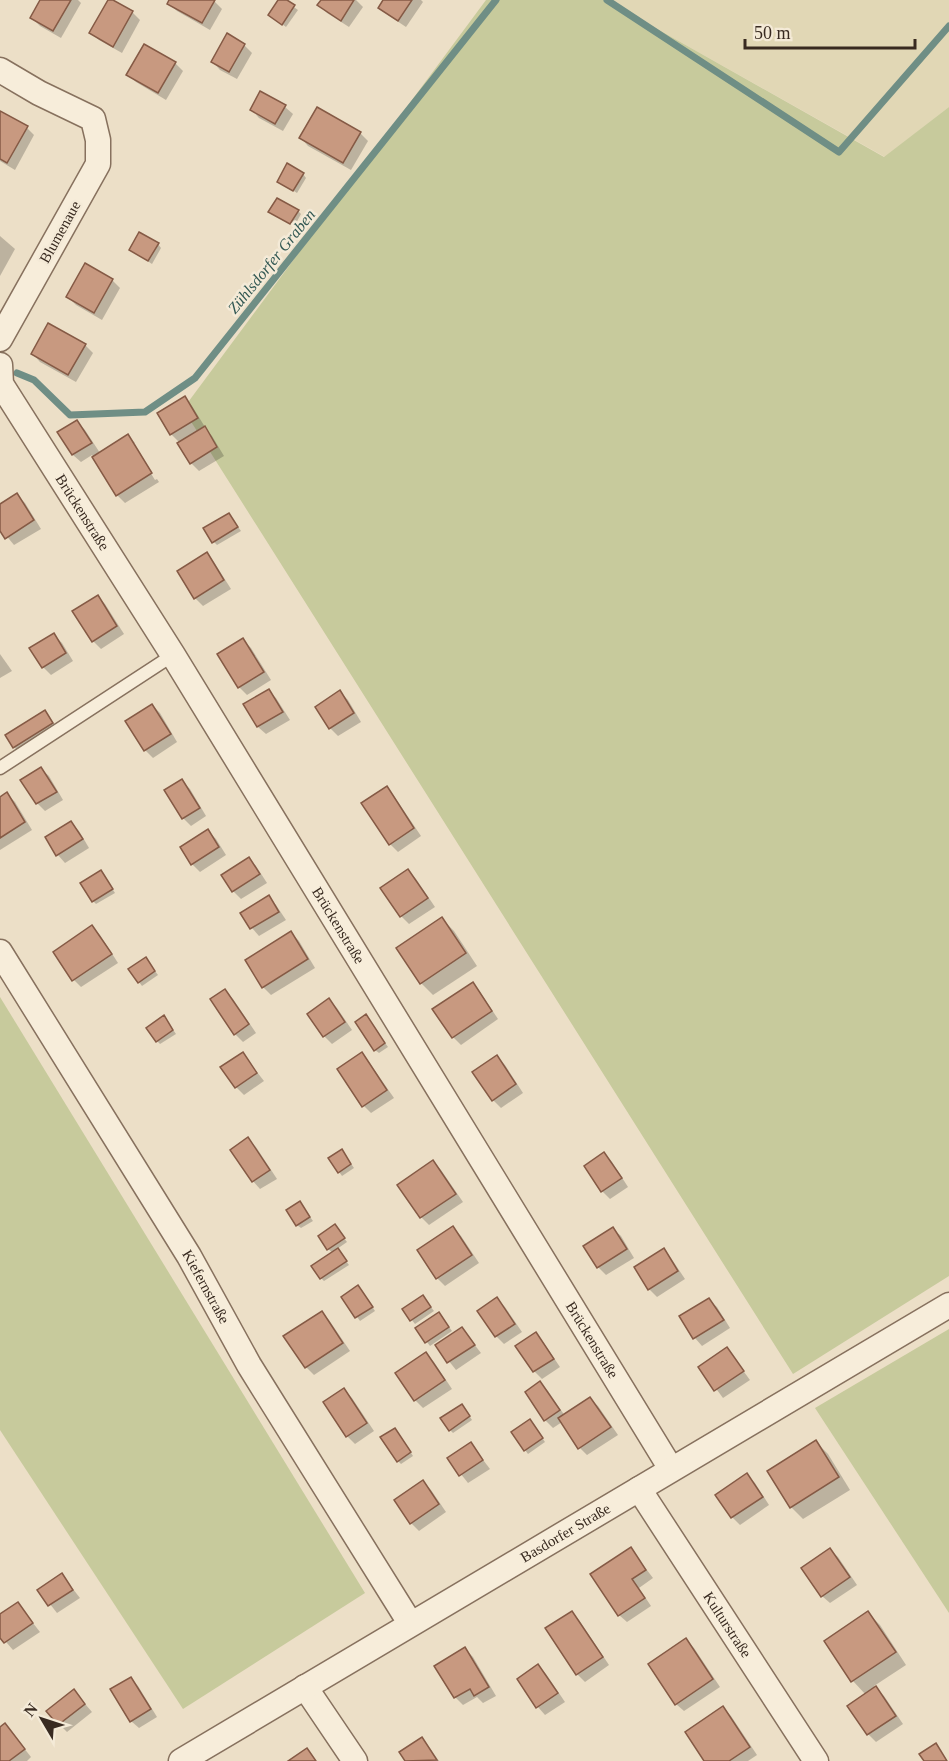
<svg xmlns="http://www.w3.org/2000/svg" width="949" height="1761" viewBox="0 0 949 1761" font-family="Georgia,serif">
  <rect width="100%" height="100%" fill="#ecdfc7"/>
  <!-- farmland -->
  <polygon fill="#e1d7b5" points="606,0 949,0 949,107 885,157"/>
  <!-- green -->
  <g fill="#c7ca9c">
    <polygon points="486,0 606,0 884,157 949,107 949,1276 793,1374 183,409"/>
    <polygon points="0,997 365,1593 183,1709 0,1430"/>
    <polygon points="949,1329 949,1613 815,1408"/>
  </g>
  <!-- shadow -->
  <g fill="#0003">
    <polygon points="42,0 78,0 81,3 61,38 40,26 32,18"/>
    <polygon points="109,0 132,12 140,20 122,53 99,40 91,33"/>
    <polygon points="171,0 213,0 222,9 210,30 177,11 169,4"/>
    <polygon points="279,0 284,0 298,10 286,27 270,15"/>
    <polygon points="323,0 356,0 363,7 349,27 327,13 319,5"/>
    <polygon points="385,0 421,0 423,2 406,27 388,15 380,8"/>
    <polygon points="244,45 252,53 237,79 220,70 213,62"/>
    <polygon points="175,63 183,71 166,100 136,82 128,75"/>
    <polygon points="285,107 293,114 283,131 259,118 252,110"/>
    <polygon points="0,113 27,128 34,135 15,170 0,161"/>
    <polygon points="360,133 368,141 351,170 308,146 301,138"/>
    <polygon points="303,174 306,178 297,193 279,181"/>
    <polygon points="298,211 301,214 295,225 272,212"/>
    <polygon points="0,236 15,249 0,276"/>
    <polygon points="158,244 161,248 152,264 131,250"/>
    <polygon points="112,280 120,288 102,320 76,305 68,297"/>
    <polygon points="85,345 93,353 76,382 40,362 33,354"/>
    <polygon points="184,398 192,406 205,427 204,427 212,436 224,456 199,471 191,463 180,443 171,434 159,414"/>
    <polygon points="77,422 85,430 100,453 128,436 135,443 132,443 155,480 157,479 159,482 125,503 117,495 92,455 81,462 73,455 59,433"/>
    <polygon points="17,495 25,503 41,529 14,545 0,528 0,505"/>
    <polygon points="229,514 241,531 217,545 214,542"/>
    <polygon points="207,554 214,562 231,589 203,606 195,598"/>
    <polygon points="98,597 105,604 124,634 101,649 93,641"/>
    <polygon points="54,635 62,643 73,661 51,675 43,667"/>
    <polygon points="243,640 251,648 271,680 247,695 239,687"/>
    <polygon points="0,654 12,671 0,678"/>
    <polygon points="268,691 276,698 290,720 266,734 258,727 245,705"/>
    <polygon points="340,692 348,700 361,722 338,736 330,728"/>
    <polygon points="152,705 160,713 177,742 153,758 145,750"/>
    <polygon points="45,712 60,731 22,755 14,747"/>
    <polygon points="41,769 49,776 63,800 45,811 37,803"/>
    <polygon points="182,781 190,789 206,816 191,826 183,818"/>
    <polygon points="387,788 394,796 421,836 398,852 390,844"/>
    <polygon points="7,794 15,802 32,830 0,850 0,798"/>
    <polygon points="71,823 79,831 89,848 65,863 58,855"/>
    <polygon points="208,831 216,839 226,855 200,872 192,864"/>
    <polygon points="249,858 256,866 267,883 241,899 233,891 223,875"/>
    <polygon points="408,871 416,879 435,907 409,924 401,916"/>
    <polygon points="104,876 115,893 96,904 93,901"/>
    <polygon points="269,897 276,905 286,920 259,936 252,928 242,913"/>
    <polygon points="442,919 454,931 477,966 433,995 421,983 398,949"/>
    <polygon points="92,927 100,935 118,963 81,987 74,980"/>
    <polygon points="291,933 299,941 315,968 271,995 263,987"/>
    <polygon points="149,963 158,975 142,986 139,982"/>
    <polygon points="472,984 480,992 498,1019 461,1045 453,1037"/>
    <polygon points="225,991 233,999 256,1033 243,1042 235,1034"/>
    <polygon points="329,1000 337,1008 352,1030 332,1044 324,1036"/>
    <polygon points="369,1020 388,1047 379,1053 375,1050"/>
    <polygon points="167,1021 176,1034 160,1044 157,1041"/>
    <polygon points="243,1054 264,1081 244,1095 236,1087"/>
    <polygon points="362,1054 369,1062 394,1098 371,1113 364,1106"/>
    <polygon points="497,1057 505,1065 523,1093 501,1108 493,1100"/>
    <polygon points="248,1139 256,1147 277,1179 260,1189 253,1181"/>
    <polygon points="604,1154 612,1162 628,1187 610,1199 602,1191 586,1166"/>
    <polygon points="345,1155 354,1168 342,1176 330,1159"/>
    <polygon points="433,1162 441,1170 463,1202 429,1225 421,1217 399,1185"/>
    <polygon points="300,1203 313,1221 301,1228 297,1225"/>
    <polygon points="335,1226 347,1242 337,1249 349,1265 324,1281 321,1278 333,1253 328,1249"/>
    <polygon points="453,1228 461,1236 479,1263 445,1286 437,1278 419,1251"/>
    <polygon points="613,1229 621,1236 634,1258 606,1275 598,1267"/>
    <polygon points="664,1250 671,1258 685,1279 657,1297 649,1289"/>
    <polygon points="362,1291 375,1311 360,1321 343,1297"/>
    <polygon points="423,1297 434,1311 415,1324 404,1310"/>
    <polygon points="497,1299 505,1307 522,1332 504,1344 496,1336 479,1311"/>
    <polygon points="709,1300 717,1307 730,1328 702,1346 695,1338"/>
    <polygon points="321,1312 329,1320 350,1351 314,1375 306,1367 285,1336"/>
    <polygon points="442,1317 452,1331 430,1346 417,1329"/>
    <polygon points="462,1329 481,1353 456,1370 437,1346"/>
    <polygon points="536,1334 543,1342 560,1367 542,1379 534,1371 518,1346"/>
    <polygon points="727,1349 750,1380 723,1398 700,1367"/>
    <polygon points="426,1354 434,1362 452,1389 423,1408 415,1400 397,1374"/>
    <polygon points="540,1383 548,1391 565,1416 590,1399 598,1406 618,1435 587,1455 580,1448 562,1422 553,1428 545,1420 527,1392"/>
    <polygon points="344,1390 352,1398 374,1431 355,1444 347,1436"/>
    <polygon points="465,1409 472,1420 453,1433 450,1430"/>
    <polygon points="533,1424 545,1442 528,1454 525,1450"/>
    <polygon points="398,1433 413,1456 401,1464 398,1461"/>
    <polygon points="816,1442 828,1454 850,1490 803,1519 791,1507"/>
    <polygon points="471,1444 490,1469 468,1483 449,1459"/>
    <polygon points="747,1475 755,1483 769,1505 740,1525 732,1517"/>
    <polygon points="423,1482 431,1490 446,1512 419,1531 411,1523"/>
    <polygon points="631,1549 653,1578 639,1588 651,1606 627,1622 619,1615"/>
    <polygon points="830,1550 838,1557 857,1585 830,1603 822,1596"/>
    <polygon points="62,1575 80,1598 57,1613 39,1590"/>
    <polygon points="18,1604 40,1632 13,1650 0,1635 0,1616"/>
    <polygon points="571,1613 579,1620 609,1665 585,1682 577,1674"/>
    <polygon points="868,1613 880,1625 906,1665 874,1686 884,1696 903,1724 876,1742 868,1734 866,1695 853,1681"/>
    <polygon points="686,1640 694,1648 720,1687 684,1711 676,1704"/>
    <polygon points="465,1649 473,1657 496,1696 483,1703 477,1697 463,1705 455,1697 437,1666"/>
    <polygon points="538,1666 546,1674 565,1702 545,1715 538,1707"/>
    <polygon points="130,1678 138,1686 157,1717 139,1728 131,1721"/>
    <polygon points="74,1691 92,1712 67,1732 59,1724"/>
    <polygon points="723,1708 731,1716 757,1755 748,1761 706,1761"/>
    <polygon points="0,1729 12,1733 31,1757 27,1761 0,1761"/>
    <polygon points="422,1739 429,1747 439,1761 407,1761 401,1752"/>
  </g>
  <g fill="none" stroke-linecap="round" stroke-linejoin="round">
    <!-- stream -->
    <g stroke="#6f8e85" stroke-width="7">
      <polyline points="607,0 839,152 949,26"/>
      <polyline points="17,373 34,380 70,415 145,412 195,378 496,0"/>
    </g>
  </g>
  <!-- building -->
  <g fill="#c89980" stroke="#855a45" stroke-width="1.5">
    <polygon points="40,0 71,0 53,31 30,18"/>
    <polygon points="108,0 113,0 133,11 113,47 89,33"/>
    <polygon points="169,0 215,0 202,23 167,4"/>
    <polygon points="278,0 287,0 295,5 282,25 268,15"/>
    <polygon points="321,0 354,0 341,21 317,5"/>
    <polygon points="383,0 412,0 398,21 378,8"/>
    <polygon points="227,33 245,44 229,72 211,62"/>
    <polygon points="144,44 176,62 158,93 126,75"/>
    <polygon points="260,91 286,105 275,124 250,110"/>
    <polygon points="317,107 361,132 343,163 299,138"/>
    <polygon points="0,111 28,126 7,163 0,159"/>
    <polygon points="287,163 304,173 293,191 277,182"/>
    <polygon points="277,198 299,210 290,224 268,212"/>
    <polygon points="139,232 159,243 148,261 129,250"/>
    <polygon points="85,263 113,279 94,313 66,297"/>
    <polygon points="48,323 86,344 68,375 31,354"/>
    <polygon points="185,396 198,418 170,435 157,413"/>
    <polygon points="77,420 92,443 72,455 57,432"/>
    <polygon points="205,426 217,447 190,464 177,443"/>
    <polygon points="128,434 152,473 116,496 92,457"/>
    <polygon points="17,493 34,520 5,539 0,531 0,504"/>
    <polygon points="229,513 238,527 212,543 203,528"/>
    <polygon points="207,552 224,580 194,599 177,571"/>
    <polygon points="98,595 117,626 92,642 72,611"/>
    <polygon points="54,633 66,653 42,668 29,648"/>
    <polygon points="243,638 264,672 238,688 217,654"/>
    <polygon points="269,689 283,712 257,727 243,704"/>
    <polygon points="340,690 354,713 329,729 315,707"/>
    <polygon points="152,704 171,734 144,751 125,721"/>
    <polygon points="45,710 53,723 13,748 5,735"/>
    <polygon points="41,767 57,792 36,804 20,780"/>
    <polygon points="182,779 200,808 182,819 164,790"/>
    <polygon points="387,786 414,828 389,845 361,803"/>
    <polygon points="7,792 25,822 0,838 0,797"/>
    <polygon points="71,821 83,839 56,856 45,837"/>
    <polygon points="208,829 219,847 191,865 180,847"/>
    <polygon points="249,857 260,874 232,892 221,875"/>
    <polygon points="408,869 428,898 400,917 380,888"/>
    <polygon points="101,870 113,889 92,902 80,883"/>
    <polygon points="269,895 279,912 250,929 240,913"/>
    <polygon points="442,917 466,953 420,984 396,948"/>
    <polygon points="92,925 112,954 72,981 53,952"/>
    <polygon points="291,931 308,959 262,988 245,960"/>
    <polygon points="146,957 155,971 138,983 128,969"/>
    <polygon points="473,982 492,1011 452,1038 432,1009"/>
    <polygon points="225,989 249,1024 234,1035 210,999"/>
    <polygon points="329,998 345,1022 323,1037 307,1014"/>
    <polygon points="366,1014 385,1043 374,1051 355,1022"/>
    <polygon points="164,1015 173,1030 156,1042 146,1028"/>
    <polygon points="243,1052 257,1073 235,1088 220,1067"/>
    <polygon points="362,1052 387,1090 362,1107 337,1069"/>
    <polygon points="497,1055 516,1084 492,1101 472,1072"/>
    <polygon points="248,1137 270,1170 252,1182 230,1150"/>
    <polygon points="342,1149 351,1164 338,1173 328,1158"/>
    <polygon points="604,1152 622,1178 601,1192 584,1166"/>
    <polygon points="433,1160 456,1194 420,1218 397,1185"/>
    <polygon points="300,1201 310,1217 296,1226 286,1210"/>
    <polygon points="335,1224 345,1238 327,1250 318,1236"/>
    <polygon points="453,1226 472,1255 436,1279 417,1250"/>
    <polygon points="613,1227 627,1249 597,1268 583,1246"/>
    <polygon points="338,1248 347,1261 320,1279 311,1266"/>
    <polygon points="664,1248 678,1271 648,1290 634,1267"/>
    <polygon points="358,1285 373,1307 355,1318 341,1297"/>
    <polygon points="423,1295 431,1307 410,1321 402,1309"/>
    <polygon points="497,1297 515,1324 495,1337 477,1311"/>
    <polygon points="709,1298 724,1320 693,1339 679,1316"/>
    <polygon points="322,1311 343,1343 305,1368 283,1336"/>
    <polygon points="439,1312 449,1327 425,1343 415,1328"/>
    <polygon points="462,1327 475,1345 447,1363 435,1345"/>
    <polygon points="536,1332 554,1359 533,1372 515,1346"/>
    <polygon points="727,1347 744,1371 714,1391 698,1367"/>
    <polygon points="426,1352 445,1380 414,1401 395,1373"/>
    <polygon points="540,1381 560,1410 544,1421 525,1392"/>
    <polygon points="344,1388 367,1423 346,1437 323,1402"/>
    <polygon points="590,1397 611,1427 578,1449 558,1418"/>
    <polygon points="462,1404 470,1416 449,1431 440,1418"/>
    <polygon points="530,1419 543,1438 524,1451 511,1432"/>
    <polygon points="395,1428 411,1452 397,1462 380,1437"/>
    <polygon points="816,1440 839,1477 790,1508 767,1471"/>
    <polygon points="471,1442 483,1460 459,1476 447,1458"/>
    <polygon points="747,1473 763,1497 731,1518 715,1495"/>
    <polygon points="423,1480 439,1504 410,1524 394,1500"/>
    <polygon points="631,1547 646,1570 632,1579 645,1598 618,1616 590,1574"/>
    <polygon points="830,1548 850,1577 821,1597 801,1568"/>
    <polygon points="62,1573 73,1590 48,1606 37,1590"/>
    <polygon points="18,1602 33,1623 4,1643 0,1638 0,1614"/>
    <polygon points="572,1611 603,1657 576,1675 545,1628"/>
    <polygon points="868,1611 896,1652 851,1682 824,1641"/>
    <polygon points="686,1638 713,1679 675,1705 648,1664"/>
    <polygon points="465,1647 489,1687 474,1696 470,1689 454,1698 434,1666"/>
    <polygon points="538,1664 558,1693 536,1708 517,1679"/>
    <polygon points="131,1677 151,1709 130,1722 110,1689"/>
    <polygon points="876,1686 896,1716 867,1735 847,1706"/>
    <polygon points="74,1689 85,1704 58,1725 46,1711"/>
    <polygon points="723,1706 750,1747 729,1761 704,1761 685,1732"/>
    <polygon points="5,1723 25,1749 9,1761 0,1761 0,1727"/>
    <polygon points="422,1737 437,1760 405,1761 399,1752"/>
    <polygon points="936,1743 947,1761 924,1761 919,1754"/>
    <polygon points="307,1748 316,1761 288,1761"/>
  </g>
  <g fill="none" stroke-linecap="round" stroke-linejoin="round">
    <defs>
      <polyline id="service" points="0,768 173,655"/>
      <g id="minor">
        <polyline points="0,70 39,93 93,119 98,140 98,164 0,339"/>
        <path id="s1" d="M0,365L1,384L173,655L671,1469"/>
        <path id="s2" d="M0,952L189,1256L249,1365L410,1623"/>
        <path id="s3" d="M639,1489L816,1761"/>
        <polyline points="305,1687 355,1761"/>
        <path id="s4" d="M181,1761L949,1305"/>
      </g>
    </defs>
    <!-- service casing -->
    <use href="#service" stroke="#87715e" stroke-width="15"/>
    <!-- minor casing -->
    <use href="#minor" stroke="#87715e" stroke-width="27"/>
    <!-- service -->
    <use href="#service" stroke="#f7edda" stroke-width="12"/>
    <!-- minor -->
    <use href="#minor" stroke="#f7edda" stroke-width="24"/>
  </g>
  <g text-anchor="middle" stroke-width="5" stroke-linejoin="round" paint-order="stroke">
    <!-- street labels -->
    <g font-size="15" fill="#382a20" stroke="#f4ead7">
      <text transform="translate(60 232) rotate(-61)" y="5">Blumenaue</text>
      <text dy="5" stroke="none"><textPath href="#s1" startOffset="171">Brückenstraße</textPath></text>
      <text dy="5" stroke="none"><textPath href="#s1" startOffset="657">Brückenstraße</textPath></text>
      <text dy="5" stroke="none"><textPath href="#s2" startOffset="393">Kiefernstraße</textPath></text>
      <text dy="5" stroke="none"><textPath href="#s1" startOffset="1143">Brückenstraße</textPath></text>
      <text dy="5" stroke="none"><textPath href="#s4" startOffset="447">Basdorfer Straße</textPath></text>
      <text dy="5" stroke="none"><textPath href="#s3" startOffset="162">Kulturstraße</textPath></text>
    </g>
    <!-- water labels -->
    <g font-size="16" font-style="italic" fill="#315752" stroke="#f4ead7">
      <text transform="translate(271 261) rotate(-51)" y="6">Zühlsdorfer Graben</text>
    </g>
  </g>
  <!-- north arrow -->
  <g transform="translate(42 1719) rotate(309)" stroke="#f4ead7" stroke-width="4.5" paint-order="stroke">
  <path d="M0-4.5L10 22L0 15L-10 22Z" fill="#382a20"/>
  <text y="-9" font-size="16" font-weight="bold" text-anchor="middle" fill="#382a20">N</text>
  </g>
  <!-- scale -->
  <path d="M745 39v9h170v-9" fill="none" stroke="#382a20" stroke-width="3"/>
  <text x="754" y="39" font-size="18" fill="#382a20" stroke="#f4ead7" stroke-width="4.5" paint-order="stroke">50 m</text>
</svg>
